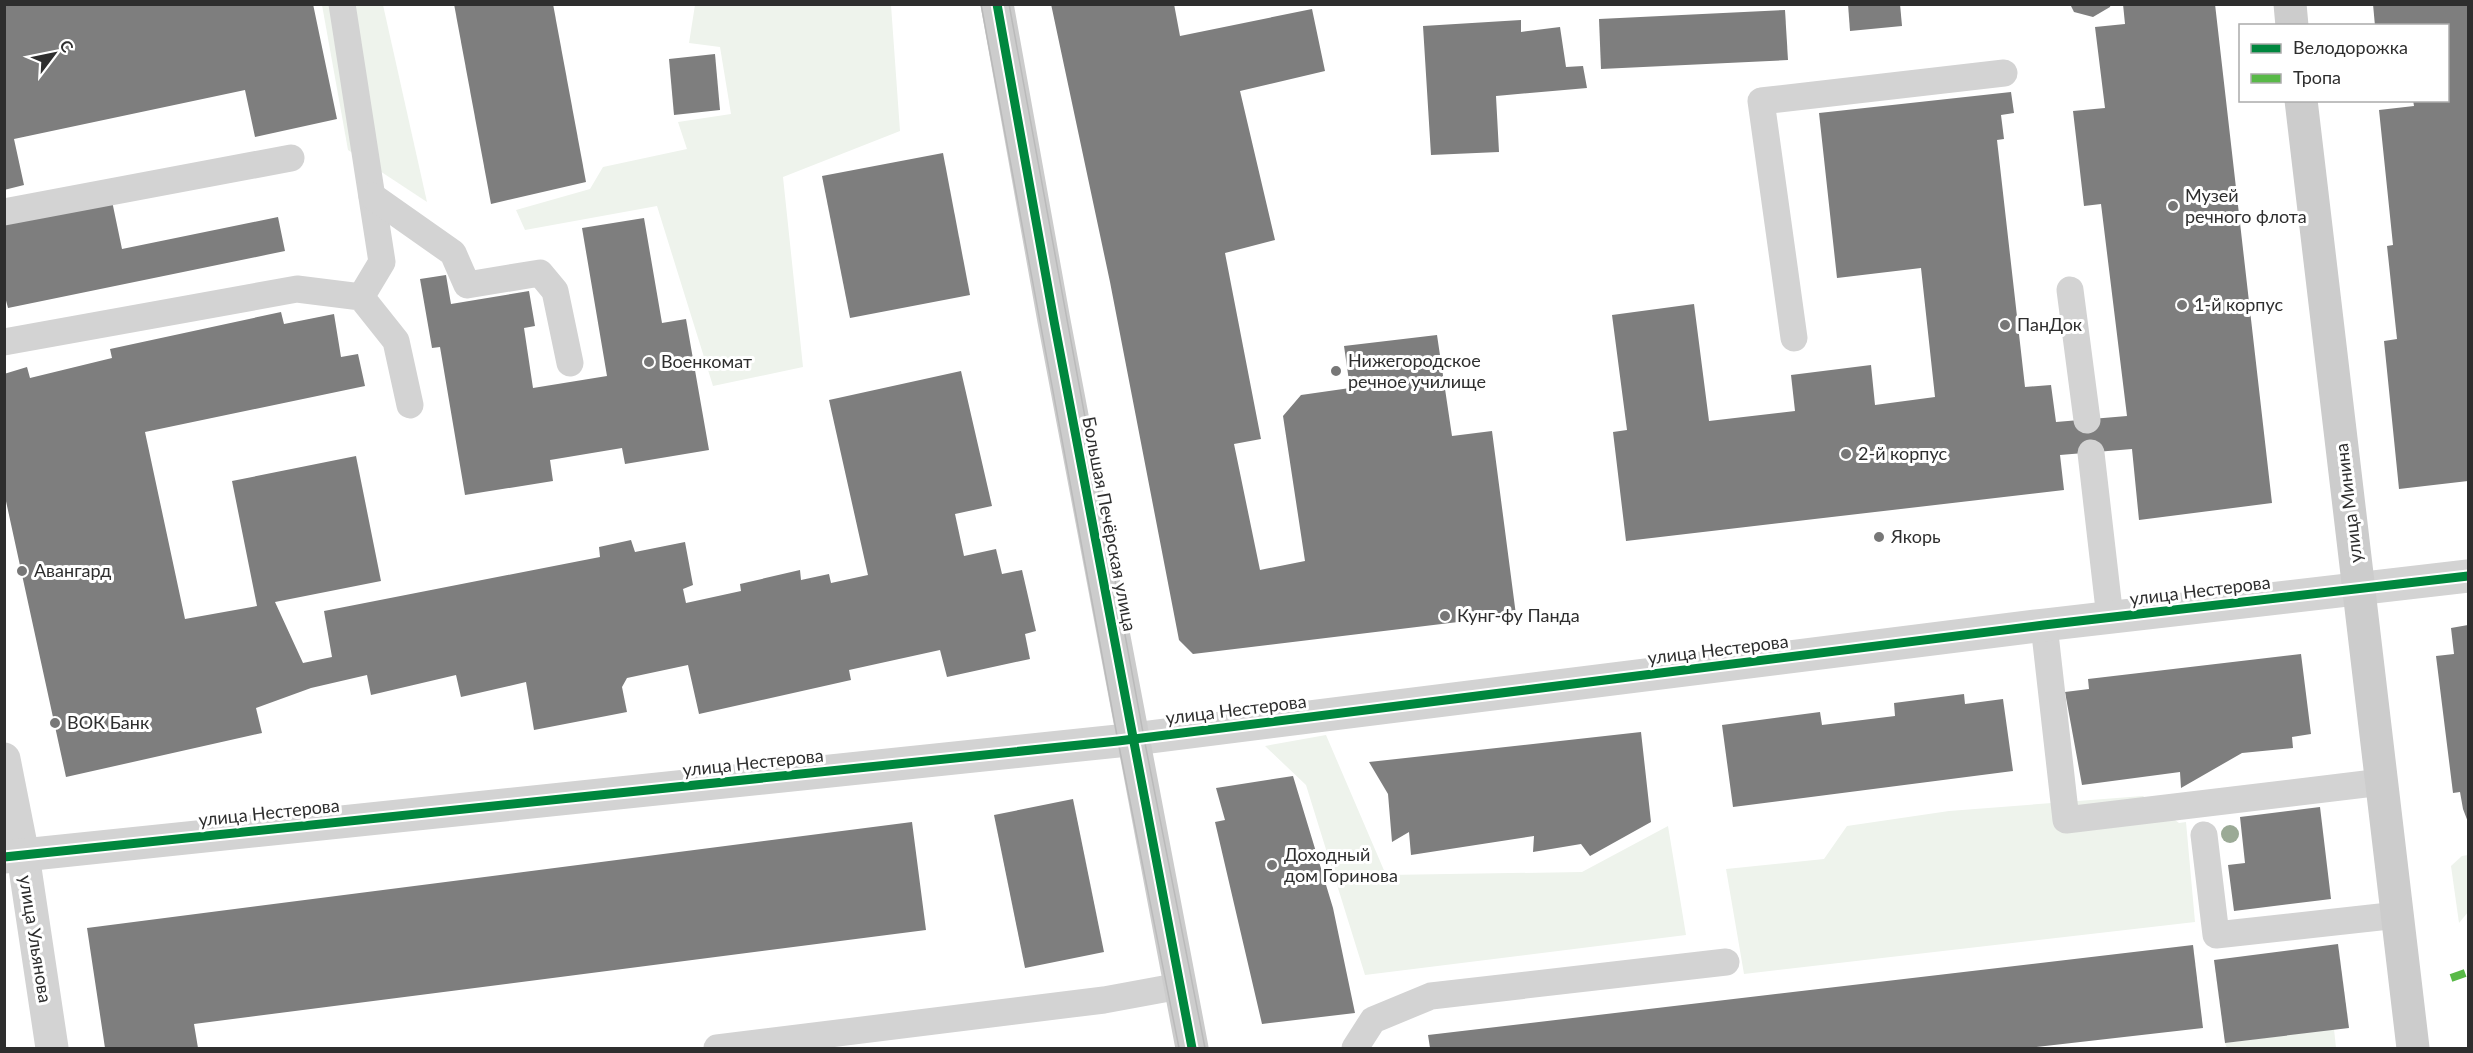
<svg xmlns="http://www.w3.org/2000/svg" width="2473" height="1053" viewBox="0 0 2473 1053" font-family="Lato,sans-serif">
  <rect width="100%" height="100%" fill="#fff"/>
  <!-- green -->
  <g fill="#eef3ec">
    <polygon points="322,5 383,5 427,202 348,150"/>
    <polygon points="695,5 891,5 900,131 783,177 803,367 713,386 657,206 525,230 516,210 590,189 603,167 687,149 678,122 731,114 720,47 689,43"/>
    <polygon points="1326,735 1386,875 1582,872 1668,826 1686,935 1365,975 1306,785 1265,746"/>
    <polygon points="2143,796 2179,823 2186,822 2195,922 1744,974 1726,869 1824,859 1847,826 1949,811"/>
    <polygon points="2468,855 2468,912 2459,923 2451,866 2462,856"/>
    <polygon points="2334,1029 2336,1048 2227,1048 2225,1043"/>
  </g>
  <!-- building -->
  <g fill="#7e7e7e">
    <polygon points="4,4 313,4 337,119 255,137 245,90 14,139 24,185 4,190"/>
    <polygon points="454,4 553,4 586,182 491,204"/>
    <polygon points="1051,4 1174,4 1180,36 1312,9 1325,71 1240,91 1275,240 1225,253 1261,439 1234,444 1260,570 1305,561 1283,416 1301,395 1350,388 1344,346 1437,335 1452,436 1492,431 1516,615 1193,654 1179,640 1110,282"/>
    <polygon points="1848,4 1900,4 1902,26 1850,31"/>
    <polygon points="2070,4 2111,4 2110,7 2093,17 2074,12"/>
    <polygon points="2123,4 2215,4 2272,503 2139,520 2132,449 2060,455 2064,490 1626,541 1613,432 1627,430 1612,315 1694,304 1709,421 1795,411 1791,375 1871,365 1875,405 1935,397 1921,268 1837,278 1819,113 2011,92 2014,113 2001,115 2004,139 1997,140 2025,387 2051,385 2056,422 2127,416 2101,204 2084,206 2073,111 2105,108 2095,27 2125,24"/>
    <polygon points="2373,4 2468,4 2468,481 2399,489 2384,341 2397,339 2387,246 2393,245 2379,110 2414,106 2413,100 2448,100 2448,26 2375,26"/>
    <polygon points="1785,10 1788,60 1601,69 1599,19"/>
    <polygon points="1521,20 1521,32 1560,27 1566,67 1583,66 1587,88 1496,96 1499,152 1431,155 1423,26"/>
    <polygon points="715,54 720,110 674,115 669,59"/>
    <polygon points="943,153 970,295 850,318 822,176"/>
    <polygon points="112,201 122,249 278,217 285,251 8,308 4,293 4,223"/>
    <polygon points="644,218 662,323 686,319 709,450 625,464 622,448 550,460 553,481 465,495 440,347 432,348 420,279 446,275 451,304 529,291 535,326 524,328 533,388 607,376 582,228"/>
    <polygon points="281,312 284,324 334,314 341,357 358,354 365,386 145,432 185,619 257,606 232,481 356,456 381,581 275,602 303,663 332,657 324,611 600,557 599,547 631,540 635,552 685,542 693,585 683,589 686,603 741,591 740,584 800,570 801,580 829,574 831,583 868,575 829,400 961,371 992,506 955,514 964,556 996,549 1002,574 1022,570 1036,631 1025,634 1030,659 947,677 940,650 849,670 851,680 699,714 688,665 627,678 622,687 627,712 534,730 526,682 461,697 456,675 371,695 367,675 311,688 256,708 262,733 66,777 4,492 4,374 27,367 30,378 112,358 110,349"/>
    <polygon points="2468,625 2468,822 2463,809 2460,792 2453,793 2436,656 2454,654 2451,628"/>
    <polygon points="2301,654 2311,734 2292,737 2293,748 2242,753 2181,788 2180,772 2082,785 2065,692 2089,689 2088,679"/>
    <polygon points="1964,694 1965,704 2003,699 2013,771 1733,807 1722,725 1820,712 1822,725 1895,716 1894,703"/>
    <polygon points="1641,732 1651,822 1590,856 1581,844 1533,852 1534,836 1411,855 1409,832 1392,842 1388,794 1369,762"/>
    <polygon points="1293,776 1333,908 1355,1013 1262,1024 1215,822 1225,820 1216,788"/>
    <polygon points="1073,799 1104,952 1025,968 994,815"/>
    <polygon points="2320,807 2331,899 2234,911 2228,865 2245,863 2240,817"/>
    <polygon points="912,822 926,930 194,1024 198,1048 105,1048 87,928"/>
    <polygon points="2338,944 2349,1028 2225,1043 2214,960"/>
    <polygon points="2193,945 2203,1028 2028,1048 1430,1048 1428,1035"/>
  </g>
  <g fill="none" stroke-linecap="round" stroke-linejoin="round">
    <!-- lane -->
    <g stroke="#d3d3d3" stroke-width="27">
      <polyline points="342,4 382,262 361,297"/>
      <polyline points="372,196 453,253 467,285 540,273 555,291 570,363"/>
      <polyline points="4,212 291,158"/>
      <polyline points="2070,290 2087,420"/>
      <polyline points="1794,338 1761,101 2004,73"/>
      <polyline points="4,342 297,289 361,297 396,341 410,405"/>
      <polyline points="2091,453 2110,618"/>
      <polyline points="2044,625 2066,820 2382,782"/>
      <polyline points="2204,835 2216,935 2398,915"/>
      <polyline points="717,1048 1104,1000 1180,986"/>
      <polyline points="1355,1048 1373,1020 1431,996 1726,962"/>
    </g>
    <!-- street -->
    <g stroke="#d3d3d3" stroke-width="33">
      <polyline points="4,759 23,855 52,1048"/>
      <polyline points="4,857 1118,741 2044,625 2468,576"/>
    </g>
    <!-- secondary -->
    <g stroke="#ccc" stroke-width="33">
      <polyline points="997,4 1054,321 1192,1048"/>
      <polyline points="2290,4 2292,26"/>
      <polyline points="2301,100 2413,1048"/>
    </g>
    <!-- tram -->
    <g stroke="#bababa" stroke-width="1.5">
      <polyline points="981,4 1118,741 1179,1048"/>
      <polyline points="1009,4 1144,738 1205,1048"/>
    </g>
    <!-- quiet -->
    <polyline stroke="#58b947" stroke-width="8" stroke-dasharray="15 8" stroke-linecap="butt" points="2451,978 2468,972"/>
    <defs>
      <g id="cycleway">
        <polyline points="997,4 1054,321 1192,1048"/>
        <polyline points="4,857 1118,741 2044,625 2468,576"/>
      </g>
    </defs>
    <!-- cycleway casing -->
    <use href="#cycleway" stroke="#fff" stroke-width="13"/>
    <!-- cycleway -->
    <use href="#cycleway" stroke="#00873e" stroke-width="9"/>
  </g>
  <!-- trees -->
  <circle fill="#9baa96" cx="2230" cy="834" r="9"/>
  <!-- markers -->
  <g fill="#777" stroke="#fff" stroke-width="2">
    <circle cx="2173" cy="206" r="6"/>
    <circle cx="2182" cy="305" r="6"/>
    <circle cx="2005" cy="325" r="6"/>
    <circle cx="649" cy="362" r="6"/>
    <circle cx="1336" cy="371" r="6"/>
    <circle cx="1846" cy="454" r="6"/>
    <circle cx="1879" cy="537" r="6"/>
    <circle cx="22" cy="571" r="6"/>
    <circle cx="1445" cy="616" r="6"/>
    <circle cx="55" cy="723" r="6"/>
    <circle cx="1272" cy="865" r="6"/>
  </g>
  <g text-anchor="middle" stroke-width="6" stroke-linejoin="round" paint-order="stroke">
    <!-- poi labels -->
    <g font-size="18" fill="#2e2e2e" stroke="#fff" text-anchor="start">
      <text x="2185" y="202">Музей<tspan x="2185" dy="21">речного флота</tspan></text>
      <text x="2194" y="311">1-й корпус</text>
      <text x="2017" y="331">ПанДок</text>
      <text x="1348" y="367">Нижегородское<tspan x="1348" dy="21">речное училище</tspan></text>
      <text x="661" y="368">Военкомат</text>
      <text x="1858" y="460">2-й корпус</text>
      <text x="1891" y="543">Якорь</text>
      <text x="34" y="577">Авангард</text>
      <text x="1457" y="622">Кунг-фу Панда</text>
      <text x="67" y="729">ВОК Банк</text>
      <text x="1284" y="861">Доходный<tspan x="1284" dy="21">дом Горинова</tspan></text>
    </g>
    <!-- street labels -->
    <g font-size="18" fill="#2e2e2e" stroke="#fff">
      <text transform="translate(2349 503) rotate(-97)" y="6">улица Минина</text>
      <text transform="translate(1109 524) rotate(79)" y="6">Большая Печёрская улица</text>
      <text transform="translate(2200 591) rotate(-7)" y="6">улица Нестерова</text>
      <text transform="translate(1718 650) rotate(-7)" y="6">улица Нестерова</text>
      <text transform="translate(1236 710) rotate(-7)" y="6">улица Нестерова</text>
      <text transform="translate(753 763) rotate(-6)" y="6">улица Нестерова</text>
      <text transform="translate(269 813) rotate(-6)" y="6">улица Нестерова</text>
      <text transform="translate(35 939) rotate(81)" y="6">улица Ульянова</text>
    </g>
  </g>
  <!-- border -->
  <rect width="2473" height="1053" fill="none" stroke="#2e2e2e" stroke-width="12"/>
  <!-- legend -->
  <rect x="2239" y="24" width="210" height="78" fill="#ffffff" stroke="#ababab" stroke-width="1.5"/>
  <rect x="2251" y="44" width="30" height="9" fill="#00873e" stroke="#ababab" stroke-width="1.5"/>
  <text x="2293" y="54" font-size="18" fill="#2e2e2e">Велодорожка</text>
  <rect x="2251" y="74" width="30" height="9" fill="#58b947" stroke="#ababab" stroke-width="1.5"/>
  <text x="2293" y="84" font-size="18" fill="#2e2e2e">Тропа</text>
  <!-- north arrow -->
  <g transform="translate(54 54) rotate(58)" stroke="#ffffff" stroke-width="4.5" paint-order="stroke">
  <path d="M0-4.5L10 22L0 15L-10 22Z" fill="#2e2e2e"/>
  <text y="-9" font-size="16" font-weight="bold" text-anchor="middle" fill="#2e2e2e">С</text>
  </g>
</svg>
